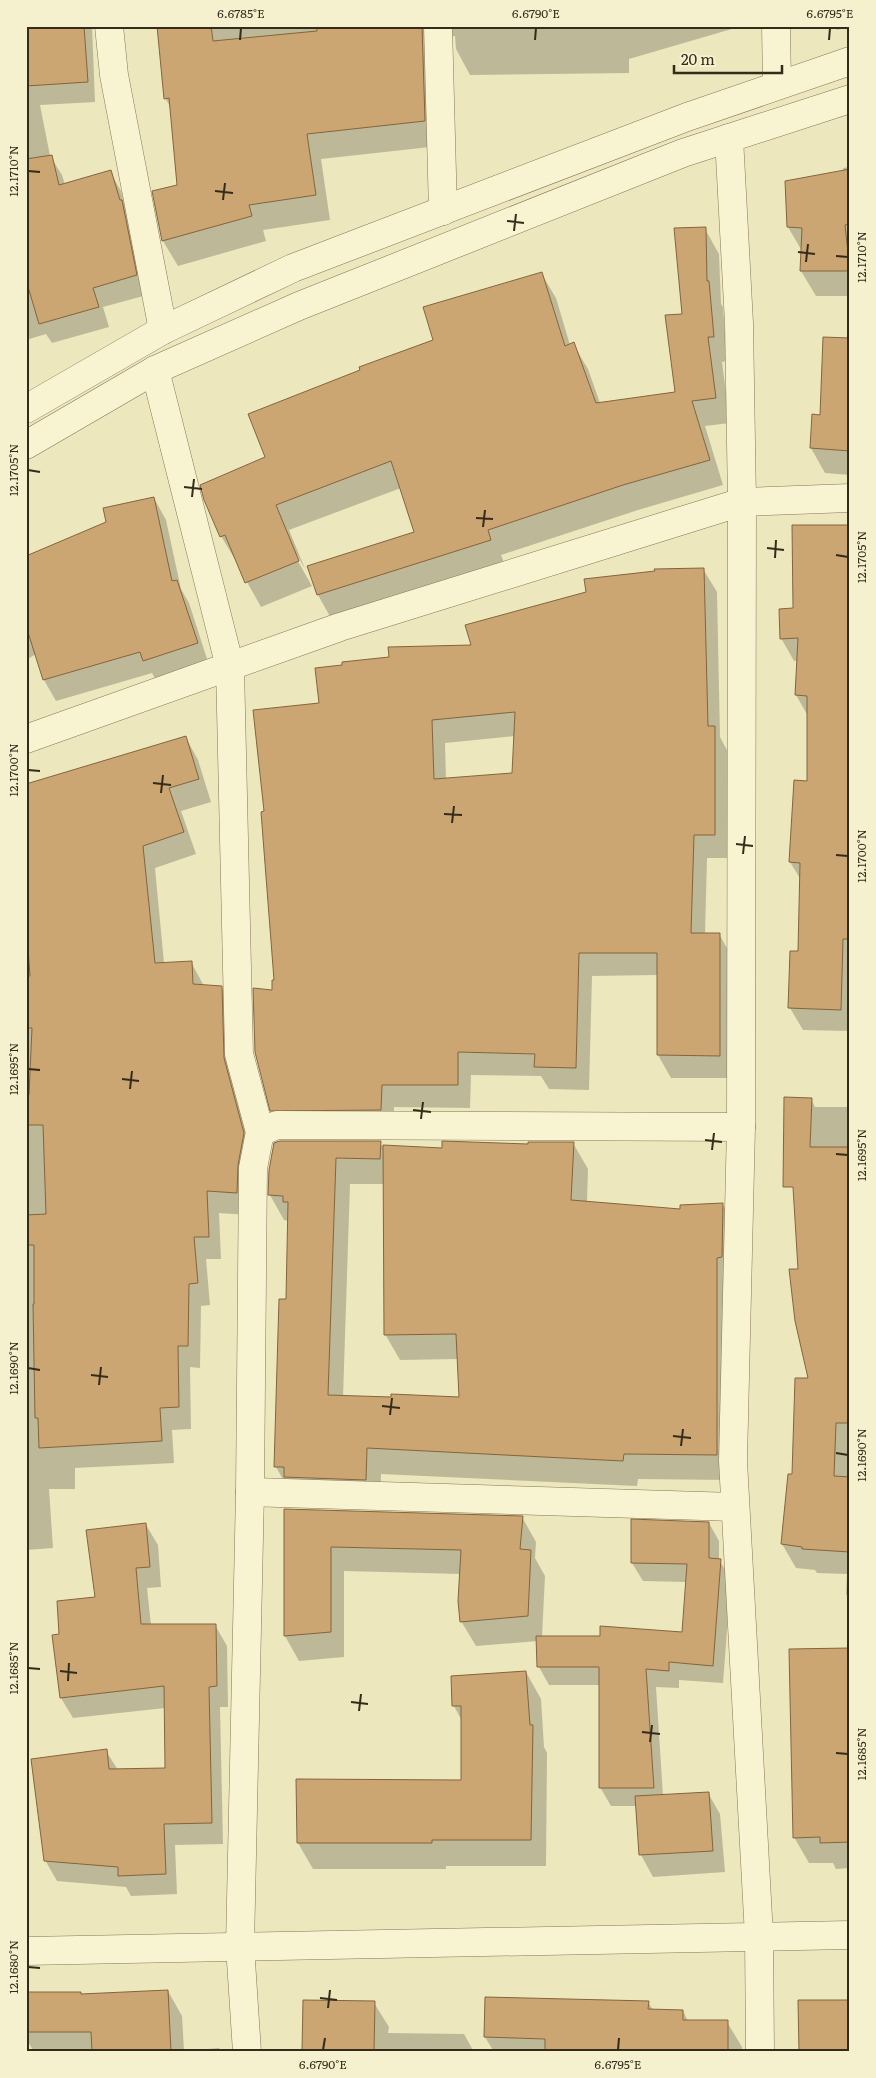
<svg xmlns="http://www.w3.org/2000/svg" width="876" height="2078" viewBox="0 0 876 2078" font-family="Literata,serif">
  <rect width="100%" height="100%" fill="#ede7bd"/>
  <!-- shadow -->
  <g fill="#0003" fill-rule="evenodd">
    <polygon points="26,26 92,26 95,102 40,105 50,156 62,175 65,185 110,172 121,191 147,295 103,307 109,327 52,343 46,334 26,340"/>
    <polygon points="158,26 742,26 629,59 629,73 470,75 456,49 455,36 445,38 439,146 321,159 330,220 263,230 266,241 178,266 163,241 178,186 171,108 165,98"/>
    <polygon points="835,26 850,26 850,27 837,30"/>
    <polygon points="850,167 850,296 816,296 801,271 802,251 788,227 843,172 843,168"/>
    <polygon points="705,229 719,254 721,304 723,307 727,361 722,362 730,423 705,426 723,485 638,510 501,555 505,565 332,620 318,595 309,567 416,533 401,488 289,530 305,569 297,555 295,556 312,586 261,607 247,582 238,560 236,561 221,536 267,457 435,341 541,273 556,298 570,345 573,344 588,369 600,403 676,393 683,315"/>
    <polygon points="850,340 850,475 825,473 811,448 813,415 821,416"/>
    <polygon points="154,498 166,520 181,589 189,603 209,665 157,682 152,673 56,701 44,680 36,654 26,660 26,557 108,523"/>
    <polygon points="850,526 850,1031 803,1030 790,1008 791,952 799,952 801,880 790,862 808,782 808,716 796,695 798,660 794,661 781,638 794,610"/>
    <path d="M703,569L717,592L720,737L727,750L728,858H707L705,934H719L732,957V1078H671L658,1055V975L592,976L589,1090L549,1089L541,1076L471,1075L470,1108L394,1107V1132L285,1133L272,1110L274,991L276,981L266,813L320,704L390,658L472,647ZM515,736L513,774L446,779L445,743Z"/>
    <polygon points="186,738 198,760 211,802 181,811 196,854 155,868 164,963 191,962 204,986 221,987 234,1010 256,1156 249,1215 219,1213 221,1259 206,1259 210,1305 201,1306 200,1368 190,1367 191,1429 172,1430 174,1463 75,1468 75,1489 49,1489 53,1548 26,1550 26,785"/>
    <polygon points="811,1099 815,1107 850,1107 850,1404 848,1478 850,1478 850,1600 846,1594 847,1574 817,1573 815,1570 796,1568 782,1544 810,1379 799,1270"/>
    <path d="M380,1142L382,1146L443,1150L573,1143L588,1169L587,1202L681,1210L723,1205L737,1230L731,1480L638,1479L637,1486L381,1474L380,1505L290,1492L276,1467L287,1300L289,1221L284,1220L270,1195V1170ZM350,1184H384L385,1334L400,1360L459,1359L461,1398L343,1397Z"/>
    <polygon points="285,1510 522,1517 536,1542 535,1558 545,1576 542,1637 601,1637 684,1633 687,1582 643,1581 632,1563 709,1523 719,1541 719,1560 731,1579 723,1683 679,1680 679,1688 656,1687 663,1796 708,1793 720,1814 725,1872 653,1877 641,1855 637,1806 611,1806 600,1787 600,1685 549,1685 539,1667 538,1641 476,1646 461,1621 461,1574 344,1571 344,1657 299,1661 285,1636"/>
    <polygon points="146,1525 158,1545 161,1587 147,1588 151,1625 215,1625 227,1646 228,1707 220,1707 223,1844 175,1845 177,1894 131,1896 126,1887 57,1881 45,1860 106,1751 118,1770 167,1769 165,1708 73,1718 61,1698 60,1635 96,1599"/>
    <polygon points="850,1650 850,1868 836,1869 833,1863 809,1863 794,1837"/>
    <polygon points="526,1672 541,1699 544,1747 547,1753 546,1866 446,1866 446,1869 313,1869 298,1843 298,1781 463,1781 462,1721 454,1706 452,1677"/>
    <polygon points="168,1991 182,2016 184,2051 219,2048 221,2052 34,2052 26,2038 26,1993 81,1993 82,1995"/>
    <polygon points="648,2002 653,2010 683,2011 688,2021 727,2022 742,2047 742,2052 494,2052 485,2037"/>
    <polygon points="374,2003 389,2027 388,2033 464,2034 474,2052 303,2052"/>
  </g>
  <!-- building -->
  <g fill="#cba673" stroke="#83653d" fill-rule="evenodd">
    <polygon points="26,26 84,26 88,82 26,86"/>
    <polygon points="157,26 211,26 213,41 317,31 317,26 422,26 425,121 307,134 316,195 249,205 252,216 162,241 152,191 177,185 169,98 164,99"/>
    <polygon points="52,155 59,185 111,170 120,200 122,200 137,275 93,288 99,307 39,324 26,280 26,159"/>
    <polygon points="850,169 850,224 845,225 850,271 800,271 802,228 787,227 785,181"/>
    <polygon points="706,227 707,281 709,281 714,337 708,337 716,398 692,401 710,460 623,485 488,530 491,540 317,595 307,566 414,532 391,461 276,505 299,561 245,583 225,535 220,537 204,500 200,485 265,457 248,414 360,370 359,367 433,340 423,307 542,272 565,346 574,342 596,403 675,392 665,315 682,314 674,228"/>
    <polygon points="823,337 850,338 850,451 810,448 812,414 820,415"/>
    <polygon points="154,497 172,581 177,580 198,643 143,661 140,652 43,680 26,626 26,556 106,522 103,508"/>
    <polygon points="792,525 850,525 850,882 848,939 843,939 841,1010 788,1008 790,951 798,951 800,863 789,862 794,780 807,781 807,696 795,695 798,638 780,639 779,609 793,608"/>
    <path d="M704,568L708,726H715V835H694L691,933H720V1056L657,1055V953H579L576,1068L534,1067L535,1054L458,1052V1085H382L381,1110L270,1111L255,1052L253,988L272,990V980H274L261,812L264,811L253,710L319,703L315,668L342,665V662L389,657L388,647L471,645L465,625L586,592L584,579L655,571L654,569ZM515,712L512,773L434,779L432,720Z"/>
    <polygon points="186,736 199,779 169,788 184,832 143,846 155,963 192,961 193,984 222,986 224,1058 244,1133 238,1165 237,1193 207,1191 209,1237 194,1237 198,1283 189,1284 188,1346 178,1346 179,1407 160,1408 162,1441 39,1448 38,1418 35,1418 33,1304 34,1304 34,1245 26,1245 26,1215 46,1214 43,1125 26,1125 26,1095 29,1095 32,1028 26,1028 26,976 30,976 26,921 26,784"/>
    <polygon points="784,1097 812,1098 810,1147 850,1147 850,1423 836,1423 834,1476 850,1477 850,1552 802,1549 802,1547 781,1544 788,1474 792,1474 795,1378 808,1378 795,1321 789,1269 798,1269 793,1187 783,1187"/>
    <polygon points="280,1141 381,1141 380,1159 336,1158 328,1395 391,1397 391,1394 459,1397 456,1334 384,1335 383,1145 442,1148 442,1141 528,1144 528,1142 574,1142 571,1200 680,1209 680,1205 723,1203 722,1257 717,1258 717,1455 624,1454 623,1461 367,1448 366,1480 284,1477 284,1467 274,1467 279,1299 286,1299 288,1202 283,1202 283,1196 268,1195 269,1170 274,1143"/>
    <polygon points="284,1509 523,1516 520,1549 531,1550 528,1616 460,1622 458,1601 461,1550 331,1547 331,1632 284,1636"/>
    <polygon points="631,1519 709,1522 709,1558 721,1559 713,1666 669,1662 669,1671 646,1669 654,1788 599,1788 599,1667 537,1667 536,1636 600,1636 600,1626 682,1632 687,1564 631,1563"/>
    <polygon points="146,1523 150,1567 136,1568 141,1624 216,1624 217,1686 209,1687 212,1823 164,1824 166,1874 118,1876 118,1867 44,1861 31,1759 107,1749 109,1769 165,1768 164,1686 60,1698 52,1635 59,1634 57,1601 95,1597 86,1530"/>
    <polygon points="850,1648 850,1842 820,1843 820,1837 793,1838 789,1649"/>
    <polygon points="526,1671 530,1725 533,1725 531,1840 432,1840 432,1843 297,1843 296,1779 461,1780 461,1706 452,1706 451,1676"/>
    <polygon points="709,1792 713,1851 639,1855 635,1796"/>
    <polygon points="168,1990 171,2052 92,2052 91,2032 26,2032 26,1992 81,1992 81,1994"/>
    <polygon points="485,1997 649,2001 648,2009 683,2010 683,2020 728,2020 728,2052 545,2052 545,2039 484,2037"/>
    <polygon points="303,2000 375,2001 374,2052 302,2052"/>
    <polygon points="798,2000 850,2000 850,2052 799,2052"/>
  </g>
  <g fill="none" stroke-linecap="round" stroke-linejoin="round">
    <defs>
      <g id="minor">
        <polyline points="109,26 114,75 163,330"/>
        <polyline points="438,26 443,211"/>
        <polyline points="776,26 777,85"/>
        <polyline points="729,138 739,323 742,502 741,1127 733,1461 759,1936 760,2052"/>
        <polyline points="155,370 230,667 239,1054 260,1132"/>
        <polyline points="26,739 340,627 742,502 850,498"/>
        <polyline points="250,1492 735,1507"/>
        <polyline points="26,1951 850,1935"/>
        <polyline points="247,2052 240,1946 250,1492 253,1168 260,1132 277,1125 741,1127"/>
      </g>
      <g id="tertiary">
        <polyline points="26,409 163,330 293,268 687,117 850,61"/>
        <polyline points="26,445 155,370 299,306 683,153 850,99"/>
      </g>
    </defs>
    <!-- minor casing -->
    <use href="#minor" stroke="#857757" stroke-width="29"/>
    <!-- tertiary casing -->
    <use href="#tertiary" stroke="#857757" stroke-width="29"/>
    <!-- minor -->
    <use href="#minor" stroke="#f8f3d0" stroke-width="28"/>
    <!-- tertiary -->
    <use href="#tertiary" stroke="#f8f3d0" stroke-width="28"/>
  </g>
  <!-- ticks -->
  <path fill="none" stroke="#342b1b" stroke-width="2" d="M240,40L241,28M535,40L536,28M829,40L830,28M28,171L40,172M215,191L233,193M223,200L225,183M507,221L524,223M514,231L516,214M798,252L815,254M836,256L848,257M806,262L808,244M28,470L40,472M184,487L202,489M192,497L194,479M476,518L493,519M483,527L485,510M767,548L784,550M836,555L848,557M775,558L776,540M28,770L40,771M153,783L171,785M161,793L163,775M444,814L462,815M452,823L454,806M736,844L753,846M743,854L745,836M836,855L848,856M28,1069L40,1070M122,1079L139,1081M130,1089L132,1071M413,1110L431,1112M421,1119L423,1102M705,1140L722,1142M712,1150L714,1133M836,1154L848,1155M28,1368L40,1370M91,1375L108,1377M99,1385L101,1367M382,1406L400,1408M390,1415L392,1398M673,1436L691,1438M681,1446L683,1429M836,1453L848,1455M28,1668L40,1669M60,1671L77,1673M68,1681L69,1663M351,1702L368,1704M359,1711L361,1694M642,1732L660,1734M650,1742L652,1725M836,1753L848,1754M28,1967L40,1968M320,1998L337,2000M328,2008L330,1990M323,2050L325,2038M618,2050L619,2038"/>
  <!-- border -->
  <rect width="876" height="2078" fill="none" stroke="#f5f0cd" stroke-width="55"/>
  <!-- scale -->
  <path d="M674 65v8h108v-8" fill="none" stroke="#342b1b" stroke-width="2.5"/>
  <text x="681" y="65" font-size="15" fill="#342b1b" stroke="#f5f0cd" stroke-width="4" paint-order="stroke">20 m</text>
  <rect x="28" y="28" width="820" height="2022" fill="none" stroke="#342b1b" stroke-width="2"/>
  <g font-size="12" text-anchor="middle" fill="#342b1b">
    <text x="241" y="18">6.6785°E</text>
    <text x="536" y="18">6.6790°E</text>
    <text x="830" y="18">6.6795°E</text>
    <text transform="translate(14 171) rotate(-90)" y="4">12.1710°N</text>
    <text transform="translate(862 257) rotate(-90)" y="4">12.1710°N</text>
    <text transform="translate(14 470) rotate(-90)" y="4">12.1705°N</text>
    <text transform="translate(862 557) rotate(-90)" y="4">12.1705°N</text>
    <text transform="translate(14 770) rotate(-90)" y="4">12.1700°N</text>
    <text transform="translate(862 856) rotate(-90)" y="4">12.1700°N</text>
    <text transform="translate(14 1069) rotate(-90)" y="4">12.1695°N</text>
    <text transform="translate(862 1155) rotate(-90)" y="4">12.1695°N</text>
    <text transform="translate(14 1368) rotate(-90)" y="4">12.1690°N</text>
    <text transform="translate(862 1455) rotate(-90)" y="4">12.1690°N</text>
    <text transform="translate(14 1668) rotate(-90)" y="4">12.1685°N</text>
    <text transform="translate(862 1754) rotate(-90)" y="4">12.1685°N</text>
    <text transform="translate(14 1967) rotate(-90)" y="4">12.1680°N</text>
    <text x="323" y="2069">6.6790°E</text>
    <text x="618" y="2069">6.6795°E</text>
  </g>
</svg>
